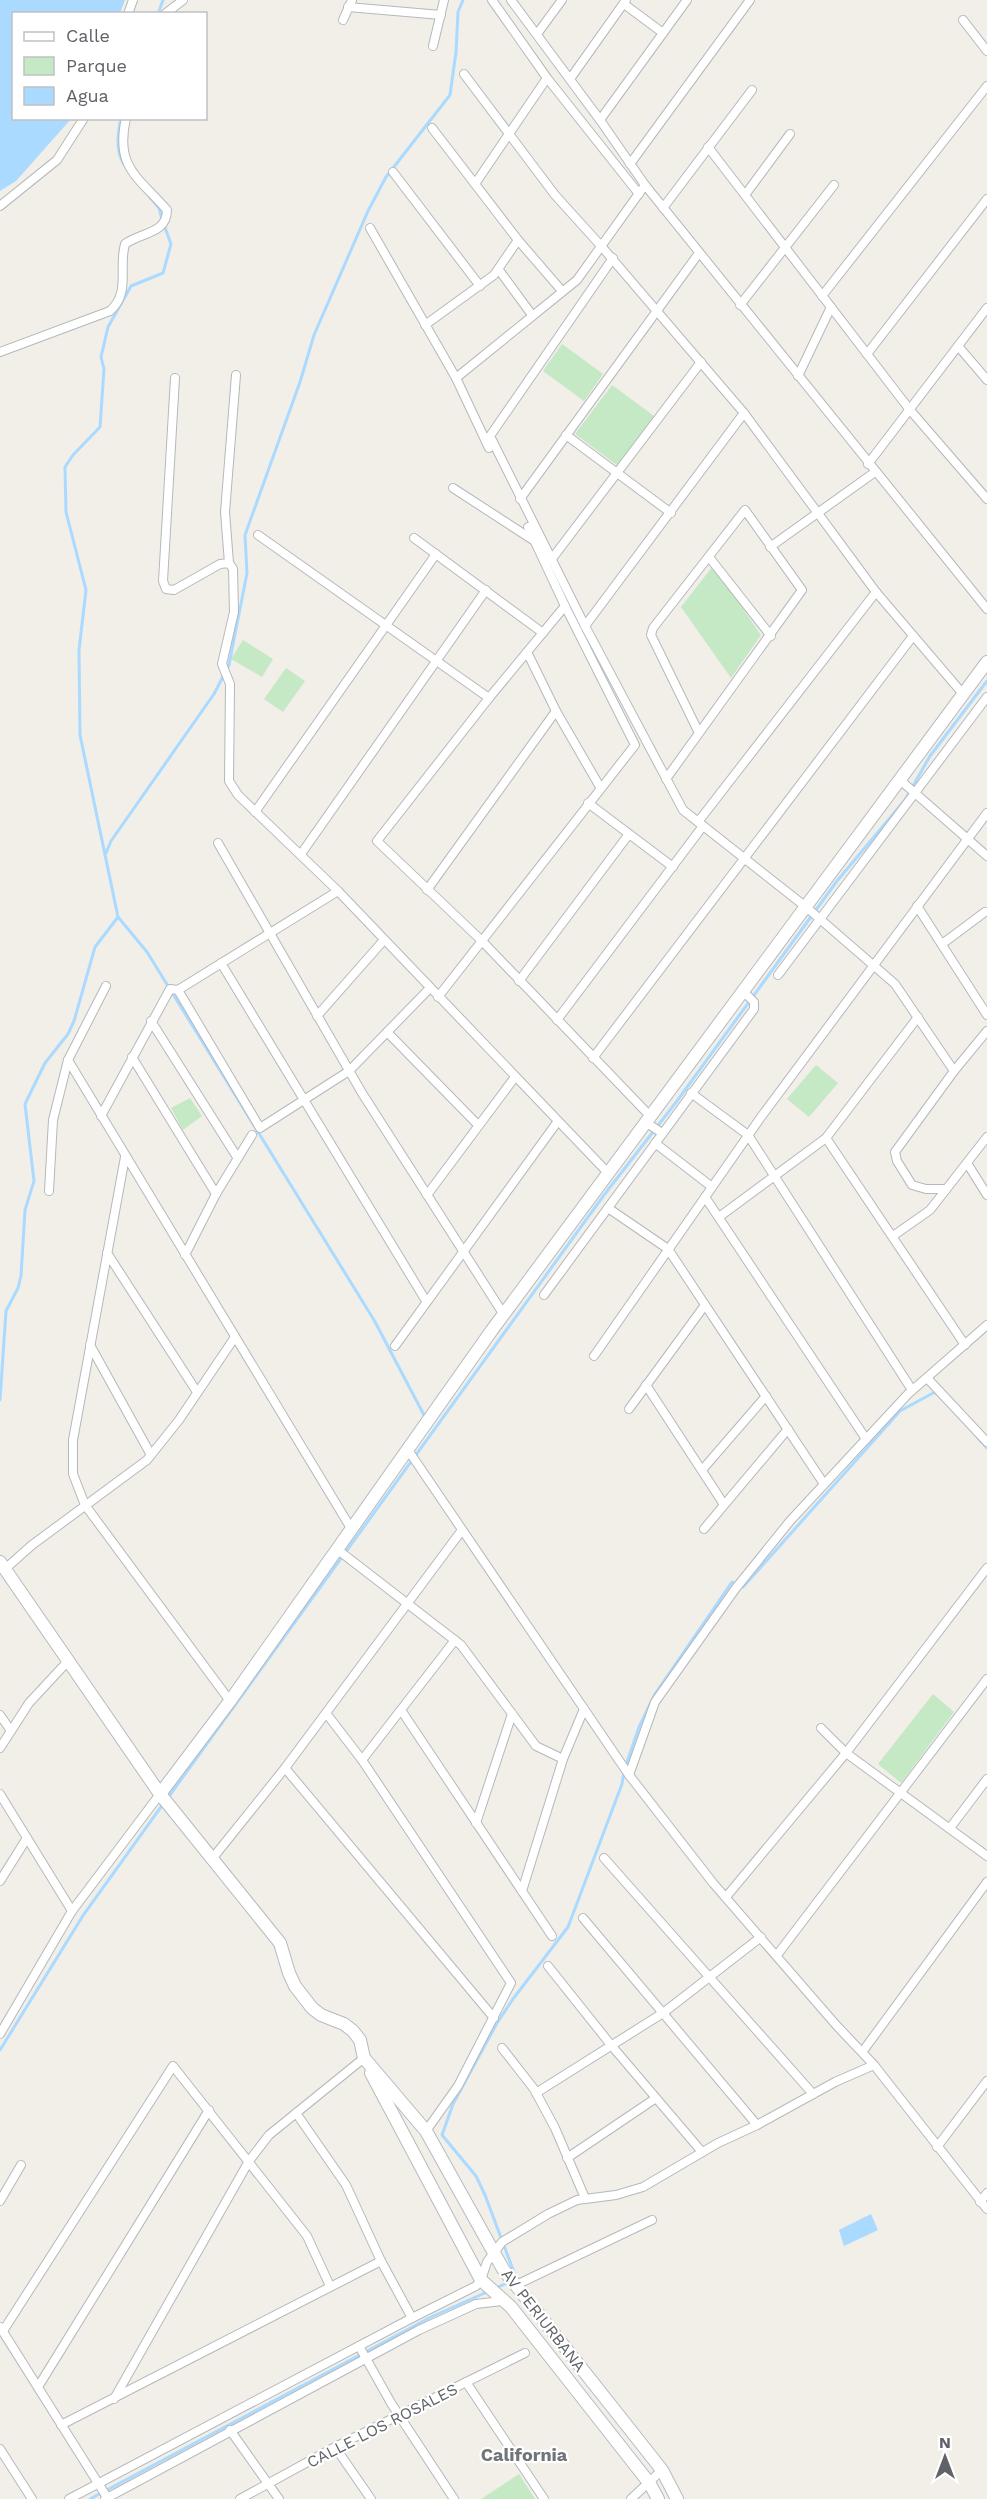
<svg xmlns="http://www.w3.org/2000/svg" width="987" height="2499" viewBox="0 0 987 2499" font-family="'Work Sans',sans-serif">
  <rect width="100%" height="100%" fill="#f1efe8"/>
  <!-- green -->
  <g fill="#c5e8c5">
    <polygon points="562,344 603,374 584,401 543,371"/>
    <polygon points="612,385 654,416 617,465 575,434"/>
    <polygon points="713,566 761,635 731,678 681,607"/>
    <polygon points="243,640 273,659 262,677 231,659"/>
    <polygon points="286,668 305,681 283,712 264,699"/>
    <polygon points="816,1065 838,1083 809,1117 787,1099"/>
    <polygon points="190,1098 202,1116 183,1130 171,1108"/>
    <polygon points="933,1694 954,1712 901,1783 878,1764"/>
    <polygon points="519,2474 535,2499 481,2499"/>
  </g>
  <!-- water -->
  <g fill="#aadaff">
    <polygon points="0,0 125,0 120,13 14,14 14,118 71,119 16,181 0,191"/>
    <polygon points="871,2214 878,2230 844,2246 839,2230"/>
  </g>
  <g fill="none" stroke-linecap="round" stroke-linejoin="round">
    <!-- stream -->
    <g stroke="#aadaff" stroke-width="3">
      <polyline points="158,14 163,0"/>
      <path d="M121,118C117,137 115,155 128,170"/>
      <polyline points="149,196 159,208 162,219"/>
      <polyline points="164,225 171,244 163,273 131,286 108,327 101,357 104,369 100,427 73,455 65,467 66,512 86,590 79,650 80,735 118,917 147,952 374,1320 425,1417"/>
      <polyline points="106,853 111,841 214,694 229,665 247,573 245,535 300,382 314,335 368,211 386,177 450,95 456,52 458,12 463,0"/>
      <polyline points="0,1400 6,1311 18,1288 21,1276 25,1210 34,1181 25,1104 45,1063 68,1034 74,1021 95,947 118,917"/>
      <polyline points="978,1438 987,1448"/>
      <polyline points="626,1765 639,1727 655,1694 732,1582 743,1587 900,1411 935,1392 937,1394"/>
      <polyline points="167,1799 604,1195 677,1101 837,881 905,800 930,756 987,681"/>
      <polyline points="0,2050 84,1914 163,1804"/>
      <polyline points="515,2275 485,2195 476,2176 442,2135 453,2104 497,2023 513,1999 568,1927 622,1784 624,1772"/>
      <polyline points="496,2288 509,2282"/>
      <polyline points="90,2499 431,2317 487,2292"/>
    </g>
    <defs>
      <g id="street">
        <polyline points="492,0 547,78 639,194"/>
        <polyline points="511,0 600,120 645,185 987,609"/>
        <polyline points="624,4 663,33"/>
        <polyline points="348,7 441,15"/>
        <polyline points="128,14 133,0"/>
        <polyline points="165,14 183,0"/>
        <polyline points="343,20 352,0"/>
        <polyline points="963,20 987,51"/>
        <polyline points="537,34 562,0"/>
        <polyline points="433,46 444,0"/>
        <polyline points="464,74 555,195 602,247 744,413 876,592 963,694"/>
        <polyline points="570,79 626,0"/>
        <polyline points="600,120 687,0"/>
        <polyline points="432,128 518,240 562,291"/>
        <polyline points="708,147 910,410 987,499"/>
        <polyline points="630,164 750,0"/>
        <polyline points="393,172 480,286"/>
        <polyline points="475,184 547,78"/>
        <polyline points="745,195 790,134"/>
        <polyline points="0,206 57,160 84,118"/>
        <polyline points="663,208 752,90"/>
        <polyline points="370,228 456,378 489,448"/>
        <polyline points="613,258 490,436 585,626 683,810 806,907 895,984 954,1071"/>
        <polyline points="499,270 532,315"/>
        <polyline points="822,296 987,86"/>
        <polyline points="740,305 834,185"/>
        <polyline points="425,325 494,275 518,240"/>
        <polyline points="958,346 987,380"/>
        <path d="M0,352L110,311C131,292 118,268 125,244C141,232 167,234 167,210C137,176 115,167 126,118"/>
        <polyline points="867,354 987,199"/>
        <polyline points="798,376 831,307"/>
        <polyline points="175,378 163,581 166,589 174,590 220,564 229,563 233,569 234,612 222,664 230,684 229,781 238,795 338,891 609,1174"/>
        <polyline points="456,378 577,280 645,185"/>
        <polyline points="566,435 671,513"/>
        <polyline points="868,464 987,308"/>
        <polyline points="453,488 533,540"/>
        <polyline points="520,499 699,253"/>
        <polyline points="258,535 489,698"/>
        <polyline points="414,538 543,633"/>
        <polyline points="770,547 875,472"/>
        <polyline points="709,557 771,636"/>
        <polyline points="551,560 701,362"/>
        <polyline points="229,563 225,512 236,375"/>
        <polyline points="565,606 489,698 377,841 482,941 651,1117"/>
        <polyline points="585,626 744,413"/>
        <polyline points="527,652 556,711 600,787"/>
        <polyline points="666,779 802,590 745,510 653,628 651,635 699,733"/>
        <polyline points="900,780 987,856"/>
        <polyline points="588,803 673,867"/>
        <polyline points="255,812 436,554"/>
        <polyline points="698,822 876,592"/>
        <polyline points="218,843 362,1093 504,1315"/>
        <polyline points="301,854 486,590"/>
        <polyline points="427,890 556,711"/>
        <polyline points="917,906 987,1015"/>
        <polyline points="942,944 985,912"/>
        <polyline points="221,963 426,1301"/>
        <polyline points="778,975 987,697"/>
        <polyline points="519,981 629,834"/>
        <polyline points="178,990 260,1128 349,1071 430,988"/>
        <polyline points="438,997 635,745 565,606 528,527"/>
        <polyline points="317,1016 384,940"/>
        <polyline points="557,1020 703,826"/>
        <polyline points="151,1021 237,1157"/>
        <polyline points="387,1032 478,1125"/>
        <polyline points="132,1057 216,1194"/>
        <polyline points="593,1058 913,636"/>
        <polyline points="68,1060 352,1530"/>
        <polyline points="691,1093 748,1135 912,1390"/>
        <polyline points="101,1116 170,989 178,990 338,891"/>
        <polyline points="647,1123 662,1133"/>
        <polyline points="826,1138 965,1345"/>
        <polyline points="655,1143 712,1187"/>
        <polyline points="125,1157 73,1440 73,1474 85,1505 230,1701"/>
        <polyline points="967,1163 987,1195"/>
        <polyline points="946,1189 926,1189 912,1185 897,1161 895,1152 954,1071 987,1031"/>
        <polyline points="49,1191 53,1120 68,1060 106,986"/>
        <polyline points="427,1195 515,1077"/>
        <polyline points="705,1197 866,1439"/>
        <polyline points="608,1208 668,1249 824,1484"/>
        <polyline points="719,1217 826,1138 918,1017"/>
        <polyline points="893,1236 930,1210 987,1137"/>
        <polyline points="107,1253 197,1392"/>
        <polyline points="185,1255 216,1194 252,1135"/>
        <polyline points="544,1295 754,1009 754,1002 744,992"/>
        <polyline points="90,1345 151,1455"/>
        <polyline points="395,1346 558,1121"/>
        <polyline points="594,1356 761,1117 987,813"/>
        <polyline points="927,1378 987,1442"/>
        <polyline points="646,1385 723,1503"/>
        <polyline points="629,1409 705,1305"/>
        <polyline points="408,1450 629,1775 713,1883 837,2026 874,2065 987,2209"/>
        <polyline points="702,1470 766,1396"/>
        <polyline points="704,1529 788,1429"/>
        <polyline points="338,1550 461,1645 536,1746 563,1759"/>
        <polyline points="5,1569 32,1545 147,1460 179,1420 235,1337"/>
        <polyline points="401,1710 552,1936"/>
        <polyline points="326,1713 362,1760 511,1983 458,2086 426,2131"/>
        <polyline points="0,1715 11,1731"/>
        <polyline points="821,1728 846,1753 987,1856"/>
        <polyline points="0,1748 29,1703 69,1660"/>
        <polyline points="362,1760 455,1640"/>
        <polyline points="285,1768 494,2018"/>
        <polyline points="629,1775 655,1702 736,1588 790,1521 908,1394 987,1325"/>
        <polyline points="0,1794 72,1911"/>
        <polyline points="476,1823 512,1714"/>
        <polyline points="950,1828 987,1779"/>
        <polyline points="604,1858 813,2094"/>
        <polyline points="212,1859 285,1768 462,1530"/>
        <polyline points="0,1881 27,1838"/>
        <polyline points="522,1891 563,1759 584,1709"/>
        <polyline points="726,1897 846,1753 987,1568"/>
        <polyline points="583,1918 757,2125"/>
        <polyline points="777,1955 987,1679"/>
        <polyline points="548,1966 611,2045 702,2152"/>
        <polyline points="0,2034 72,1911 160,1794"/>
        <polyline points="502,2048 534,2089 555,2128 585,2198"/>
        <polyline points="863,2051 987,1882"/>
        <polyline points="536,2093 663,2013 761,1937"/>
        <polyline points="296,2113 346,2185 381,2261 412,2318"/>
        <polyline points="937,2147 987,2081"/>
        <polyline points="567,2158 656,2098"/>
        <polyline points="0,2201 21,2165"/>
        <polyline points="980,2202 987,2193"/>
        <polyline points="516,2285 652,2220"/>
        <polyline points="0,2327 108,2499"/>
        <polyline points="3,2331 173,2066 307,2236 330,2286"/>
        <polyline points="359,2346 391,2403 454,2499"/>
        <polyline points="466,2382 544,2499"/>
        <polyline points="38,2387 209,2110"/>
        <polyline points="114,2399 249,2161 269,2135 364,2058"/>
        <polyline points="61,2425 381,2261"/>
        <polyline points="230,2430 279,2499"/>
        <polyline points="335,2447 371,2499"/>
        <polyline points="0,2449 32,2499"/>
        <polyline points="69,2499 412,2318 476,2286 481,2280 487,2262 502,2242 548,2214 577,2200 616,2195 643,2187 718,2143 757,2125 835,2082 874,2065"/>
        <polyline points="105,2499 419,2330 476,2304 502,2301"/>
        <polyline points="240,2499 335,2447 525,2353"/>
        <polyline points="631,2499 662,2470"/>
      </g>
      <g id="secondary">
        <polyline points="0,1562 160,1794 280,1943 289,1973 295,1986 312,2008 321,2015 344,2024 353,2031 360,2040 364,2058 426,2131 503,2269 662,2470 677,2499"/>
        <polyline points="160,1794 230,1701 492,1330 987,662"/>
        <polyline points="371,2073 481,2280 511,2307 650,2484 658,2499"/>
      </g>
    </defs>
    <!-- street casing -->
    <use href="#street" stroke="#b5b8bc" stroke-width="10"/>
    <!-- secondary casing -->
    <use href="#secondary" stroke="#b6babf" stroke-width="14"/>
    <!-- street -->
    <use href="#street" stroke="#fff" stroke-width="8"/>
    <!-- secondary -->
    <use href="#secondary" stroke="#fff" stroke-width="12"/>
  </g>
  <g text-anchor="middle" stroke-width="4.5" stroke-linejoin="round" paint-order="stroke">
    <!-- street labels -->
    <g font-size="16" fill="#5f6368" stroke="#fff">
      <text transform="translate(544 2320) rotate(52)" y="6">AV PERIURBANA</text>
      <text transform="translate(382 2425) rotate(-27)" y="6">CALLE LOS ROSALES</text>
    </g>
    <!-- neighbourhood labels -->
    <g font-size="18" font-weight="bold" fill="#70757a" stroke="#fff">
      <text x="524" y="2461">California</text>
    </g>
  </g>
  <!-- legend -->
  <rect x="12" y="12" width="195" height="108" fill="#ffffff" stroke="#bfc1c3" stroke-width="1.5"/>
  <rect x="24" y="32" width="30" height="9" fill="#ffffff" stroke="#bfc1c3" stroke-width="1.5"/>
  <text x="66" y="42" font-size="18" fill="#5f6368">Calle</text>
  <rect x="24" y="57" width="30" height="18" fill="#c5e8c5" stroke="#bfc1c3" stroke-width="1.5"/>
  <text x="66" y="72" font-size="18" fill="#5f6368">Parque</text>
  <rect x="24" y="87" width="30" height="18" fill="#aadaff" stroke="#bfc1c3" stroke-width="1.5"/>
  <text x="66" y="102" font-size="18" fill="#5f6368">Agua</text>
  <!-- north arrow -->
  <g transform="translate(945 2457)" stroke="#ffffff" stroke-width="4.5" paint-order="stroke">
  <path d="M0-4.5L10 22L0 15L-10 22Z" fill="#5f6368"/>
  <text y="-9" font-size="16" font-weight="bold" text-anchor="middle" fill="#5f6368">N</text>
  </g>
</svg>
